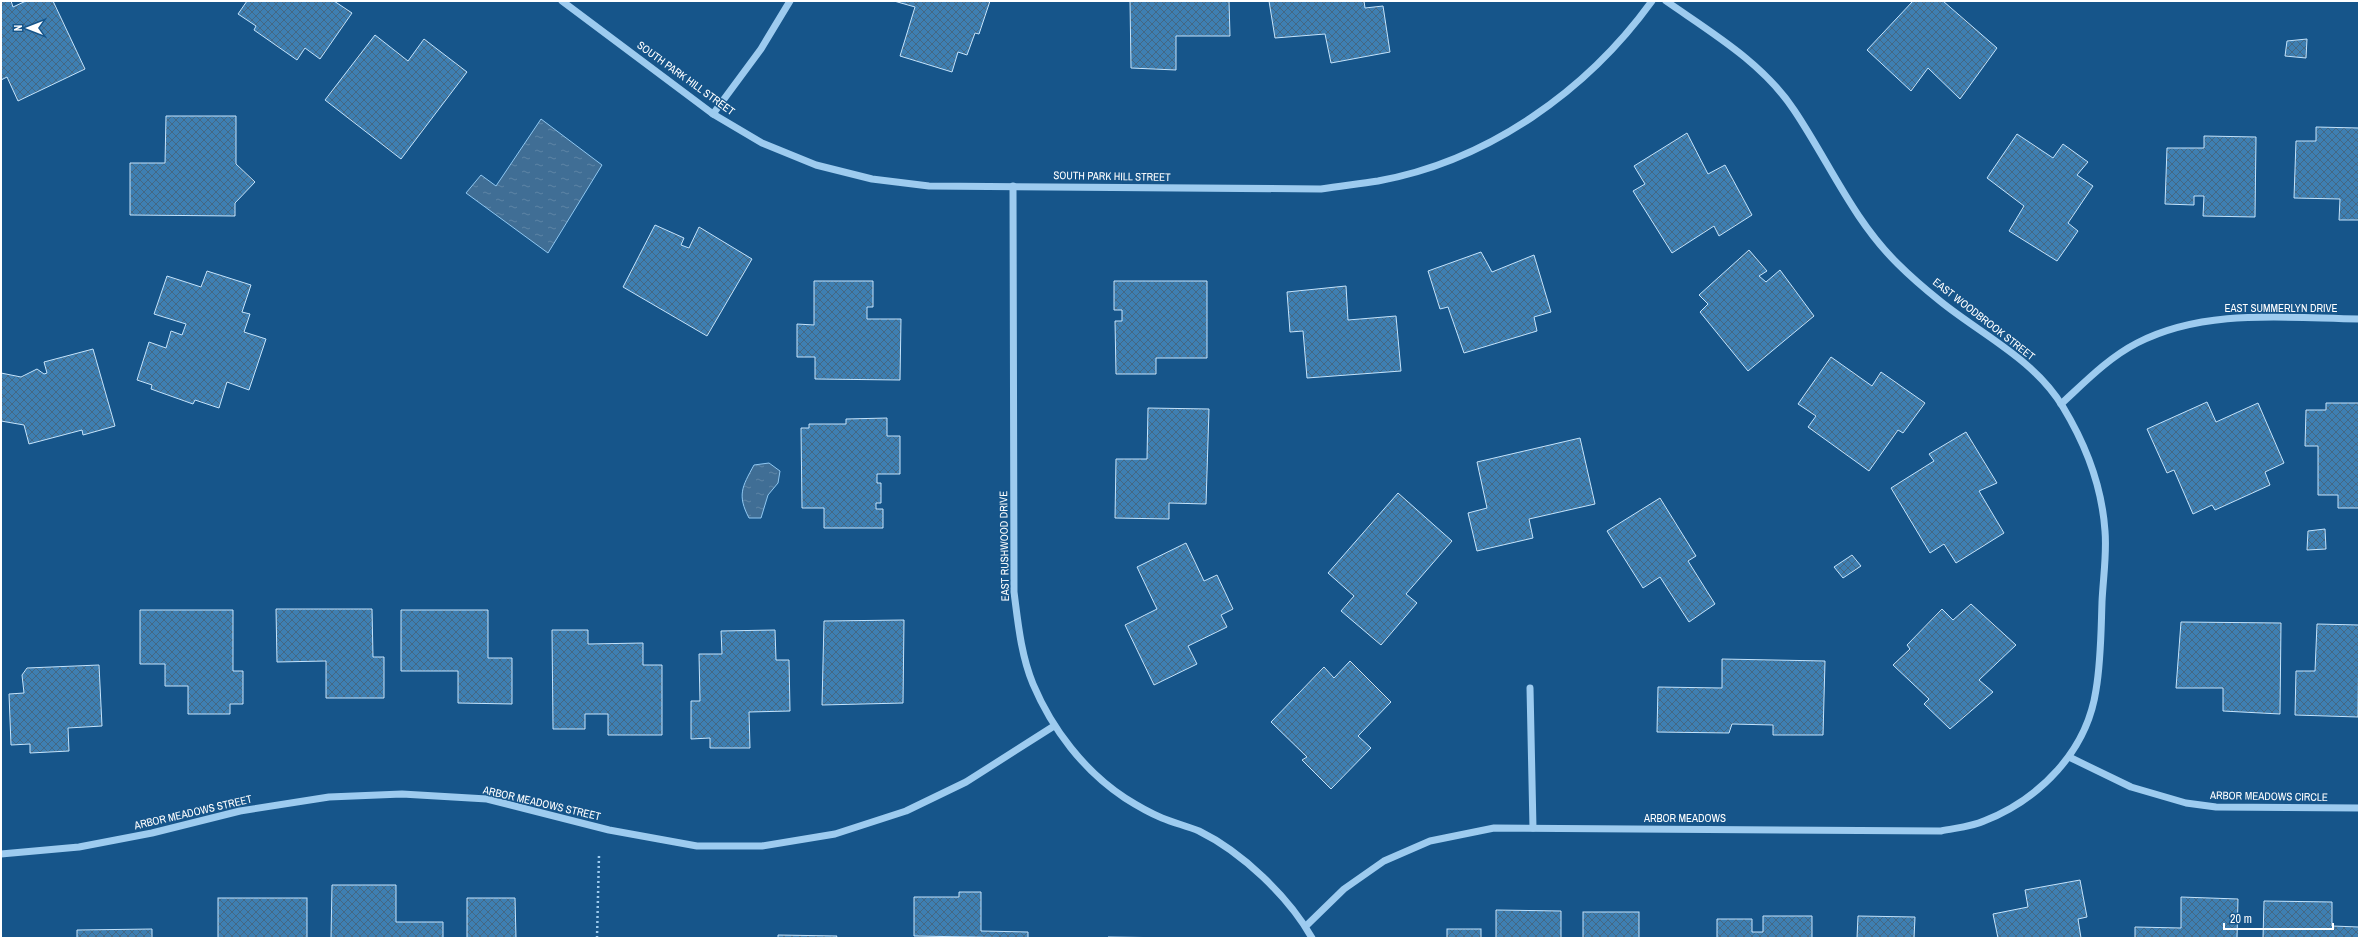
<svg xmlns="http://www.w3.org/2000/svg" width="2360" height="939" viewBox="0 0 2360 939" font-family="'Archivo Narrow',sans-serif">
  <defs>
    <pattern id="water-ripples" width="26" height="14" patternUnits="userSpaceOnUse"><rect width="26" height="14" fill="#406e95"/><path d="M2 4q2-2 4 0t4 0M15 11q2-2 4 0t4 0" fill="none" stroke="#5d84a5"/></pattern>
    <pattern id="building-cross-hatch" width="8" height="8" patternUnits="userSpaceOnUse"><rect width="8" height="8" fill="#3e7fb2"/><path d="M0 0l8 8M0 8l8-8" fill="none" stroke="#446884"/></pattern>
  </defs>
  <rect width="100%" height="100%" fill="#16558a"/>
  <!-- water -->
  <g fill="url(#water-ripples)" stroke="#90c8f2">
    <polygon points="541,119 602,165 548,253 466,193 481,175 496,186"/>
    <path d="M769,463L780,471L778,483L768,495L761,518H749C737,495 742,487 754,465Z"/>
  </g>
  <!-- building -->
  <g fill="url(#building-cross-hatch)" stroke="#c4e3fb">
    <polygon points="1,1 11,1 13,7 26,1 53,1 85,69 18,101 7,77 1,80"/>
    <polygon points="247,1 334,1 352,13 320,59 305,48 297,60 254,30 256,26 238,14"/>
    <polygon points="894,1 990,1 979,34 975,33 967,55 958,52 952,72 900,56 915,7"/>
    <polygon points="1130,1 1229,1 1230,36 1176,36 1176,70 1131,68"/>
    <polygon points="1269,1 1364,1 1365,8 1383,6 1390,52 1331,63 1325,34 1275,38"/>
    <polygon points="1913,1 1943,1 1997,48 1960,99 1928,68 1911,91 1867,50"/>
    <polygon points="375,35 408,61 424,39 467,72 401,159 325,100"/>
    <polygon points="2307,39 2306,58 2285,56 2287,41"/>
    <polygon points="166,116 236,116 236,164 255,182 235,203 235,216 130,215 130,163 165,163"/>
    <polygon points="2316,127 2359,128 2359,220 2339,220 2340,199 2294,198 2296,141 2316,141"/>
    <polygon points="1687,133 1708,174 1725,165 1752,215 1719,236 1714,226 1672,253 1633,191 1645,184 1634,166"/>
    <polygon points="2017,134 2053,158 2063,144 2088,162 2077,175 2093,186 2068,223 2078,231 2057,261 2009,231 2024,206 1987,178"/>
    <polygon points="2204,136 2256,137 2255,217 2203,216 2204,196 2194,196 2194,205 2165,204 2167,148 2204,148"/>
    <polygon points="655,225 684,238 681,245 689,248 699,227 752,259 707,336 623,287"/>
    <polygon points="1749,250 1767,271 1759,276 1766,282 1780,270 1814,316 1748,371 1700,312 1708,304 1699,295"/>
    <polygon points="1481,252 1492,272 1534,255 1551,312 1534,317 1537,331 1464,353 1448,307 1440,309 1428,271"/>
    <polygon points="207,271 251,285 242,312 250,314 244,332 266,339 249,390 227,382 219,408 195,400 193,404 151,389 152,385 137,380 149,342 166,348 171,331 182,335 186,324 154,314 167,276 201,287"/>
    <polygon points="814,281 873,281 873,307 867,307 867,319 901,319 900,380 815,379 815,357 797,357 797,324 814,325"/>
    <polygon points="1114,281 1207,281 1207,358 1156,358 1156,374 1116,374 1115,321 1122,321 1122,310 1114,310"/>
    <polygon points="1346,286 1348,320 1396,316 1401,371 1307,378 1303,331 1290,332 1287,292"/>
    <polygon points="93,349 115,426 83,435 82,430 29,444 24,425 1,421 1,373 21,377 37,369 44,374 47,373 44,362"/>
    <polygon points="1831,357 1872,386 1881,372 1925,403 1903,433 1898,430 1869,471 1808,427 1816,416 1798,404"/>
    <polygon points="2207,402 2216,422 2258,403 2284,463 2265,472 2270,485 2215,510 2212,505 2193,514 2174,470 2167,473 2147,429"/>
    <polygon points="2326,403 2359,403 2359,508 2338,508 2338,495 2318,495 2318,446 2305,446 2306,410 2326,410"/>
    <polygon points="1148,408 1209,409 1206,504 1169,503 1169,519 1115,518 1116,459 1147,459"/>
    <polygon points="887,418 887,436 900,436 900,474 877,474 877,483 881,483 881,503 876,503 876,509 883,509 883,528 824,528 824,508 802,508 801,428 809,428 809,424 846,424 846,419"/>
    <polygon points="1966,432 1997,483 1979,491 2004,533 1956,563 1944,544 1930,553 1891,488 1934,461 1929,454"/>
    <polygon points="1580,438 1595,504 1529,519 1533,538 1477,551 1468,513 1487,508 1477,462"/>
    <polygon points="1398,493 1452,541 1406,594 1417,603 1381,645 1341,611 1354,596 1328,573"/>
    <polygon points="1660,498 1696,556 1688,561 1715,604 1689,622 1660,577 1643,588 1607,531"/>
    <polygon points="2325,529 2326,549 2307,550 2308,531"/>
    <polygon points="1186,543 1204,581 1217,575 1233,609 1221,615 1227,627 1188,646 1197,664 1154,685 1125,625 1157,609 1137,567"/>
    <polygon points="1852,555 1861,566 1843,578 1834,567"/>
    <polygon points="1971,604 2016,645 1979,680 1993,692 1950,729 1924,704 1929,699 1893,665 1910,649 1907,645 1942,609 1953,620"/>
    <polygon points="276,609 372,609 373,657 384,657 384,698 326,698 326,661 277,662"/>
    <polygon points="140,610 233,610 233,671 243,671 243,704 230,704 230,714 188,714 188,686 165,686 165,664 140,664"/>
    <polygon points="401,610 488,610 488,658 512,658 512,704 458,703 458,671 401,671"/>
    <polygon points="904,620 903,703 822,705 824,621"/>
    <polygon points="2181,622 2281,623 2280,714 2223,711 2223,688 2176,688"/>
    <polygon points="2317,624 2359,625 2358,717 2295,715 2296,671 2315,671"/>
    <polygon points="552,630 588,630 588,644 643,643 643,665 662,665 662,735 608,735 608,714 585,714 585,729 553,729"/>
    <polygon points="775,630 776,660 789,660 790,711 749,712 750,748 710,748 710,738 691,739 691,701 700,701 699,654 722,654 721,631"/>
    <polygon points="1722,659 1825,661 1823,735 1773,735 1773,725 1732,724 1729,733 1657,732 1658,687 1722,688"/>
    <polygon points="1350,661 1391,702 1358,736 1371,748 1331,789 1302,760 1307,757 1271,722 1324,667 1334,678"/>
    <polygon points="99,665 102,726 68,728 69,751 30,753 30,744 11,745 9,694 24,693 22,675 27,668"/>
    <polygon points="2080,880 2087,917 2078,919 2081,938 1998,938 1993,914 2028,907 2025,890"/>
    <polygon points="332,885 396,885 396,922 443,922 443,938 331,938"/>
    <polygon points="959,892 981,892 981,931 1028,932 1028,938 914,936 914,897 959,897"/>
    <polygon points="2181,897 2238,899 2237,938 2135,938 2135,927 2181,928"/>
    <rect x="218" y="898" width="89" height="40"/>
    <polygon points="467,898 515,898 516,938 467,938"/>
    <polygon points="2264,901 2332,902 2332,926 2359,927 2359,938 2263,938"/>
    <polygon points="1496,910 1561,911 1561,938 1496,938"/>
    <rect x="1583" y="912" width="56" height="26"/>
    <polygon points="1763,916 1812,916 1812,938 1717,938 1717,919 1752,919 1752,932 1763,932"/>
    <polygon points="1858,916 1915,917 1914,938 1857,938"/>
    <polygon points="152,929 152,938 77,938 77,930"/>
    <rect x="1447" y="929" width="34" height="9"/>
    <polygon points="778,935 837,936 836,938 778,938"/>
    <polygon points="1108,937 1179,938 1108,938"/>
  </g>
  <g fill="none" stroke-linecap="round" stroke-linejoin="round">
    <!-- path -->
    <polyline stroke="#9dcbef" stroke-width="2.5" stroke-dasharray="2 3" stroke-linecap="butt" points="597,938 599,855"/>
    <!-- minor -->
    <g stroke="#9dcbef" stroke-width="7">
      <path d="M562,1L713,114L762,143L816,165L872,179L929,186L1321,189C1340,186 1359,184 1378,181C1488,161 1587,91 1652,1"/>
      <polyline points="713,114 761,49 790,1"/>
      <path d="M1013,186L1014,592C1018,623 1021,655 1033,684C1052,729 1084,771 1125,798C1136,805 1150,813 1162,818C1174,823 1187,826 1199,831C1242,852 1289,897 1312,938"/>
      <path d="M2061,404C2085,382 2108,358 2137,343C2205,308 2285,318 2359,319"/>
      <polyline points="1530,688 1533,828"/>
      <polyline points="2069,757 2131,787 2186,803 2216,807 2359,808"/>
      <polyline points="1,854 79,847 152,833 240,811 329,797 402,794 487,799 609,830 697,846 762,846 835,834 906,811 966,782 1054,726"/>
      <path d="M1306,926L1344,889L1384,861L1430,841L1494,828L1941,831C1955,828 1971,827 1984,821C2040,799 2087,751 2096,690C2101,661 2101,631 2102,602C2103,579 2107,554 2105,531C2102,487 2086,445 2063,407C2034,359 1982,335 1940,301C1925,289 1911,277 1898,264C1853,220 1829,162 1794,110C1763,63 1712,33 1666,1"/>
    </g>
  </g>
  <g text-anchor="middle" stroke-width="3" stroke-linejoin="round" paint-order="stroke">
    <!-- street labels -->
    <g font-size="11" fill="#fff" stroke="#16558a">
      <text transform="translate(686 78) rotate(36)" y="4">SOUTH PARK HILL STREET</text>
      <text transform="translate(1112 176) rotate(1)" y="4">SOUTH PARK HILL STREET</text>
      <text x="2281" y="312">EAST SUMMERLYN DRIVE</text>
      <text transform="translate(1984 319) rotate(38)" y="4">EAST WOODBROOK STREET</text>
      <text transform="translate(1004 546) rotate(-91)" y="4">EAST RUSHWOOD DRIVE</text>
      <text transform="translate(2269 796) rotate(1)" y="4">ARBOR MEADOWS CIRCLE</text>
      <text transform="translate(542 803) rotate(13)" y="4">ARBOR MEADOWS STREET</text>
      <text transform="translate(193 812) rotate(-13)" y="4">ARBOR MEADOWS STREET</text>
      <text x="1685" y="822">ARBOR MEADOWS</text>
    </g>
  </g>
  <!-- border -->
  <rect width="2360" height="939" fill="none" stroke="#ffffff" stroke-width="4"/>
  <!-- north arrow -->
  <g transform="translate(28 28) rotate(270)" stroke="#16558a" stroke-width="3" paint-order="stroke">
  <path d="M0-3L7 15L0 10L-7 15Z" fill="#ffffff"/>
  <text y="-6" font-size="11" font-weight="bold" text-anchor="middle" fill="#ffffff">N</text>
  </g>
  <!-- scale -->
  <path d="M2224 923v6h109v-6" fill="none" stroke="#ffffff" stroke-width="2"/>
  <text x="2230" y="923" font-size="12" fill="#ffffff" stroke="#16558a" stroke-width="3" paint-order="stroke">20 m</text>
</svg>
